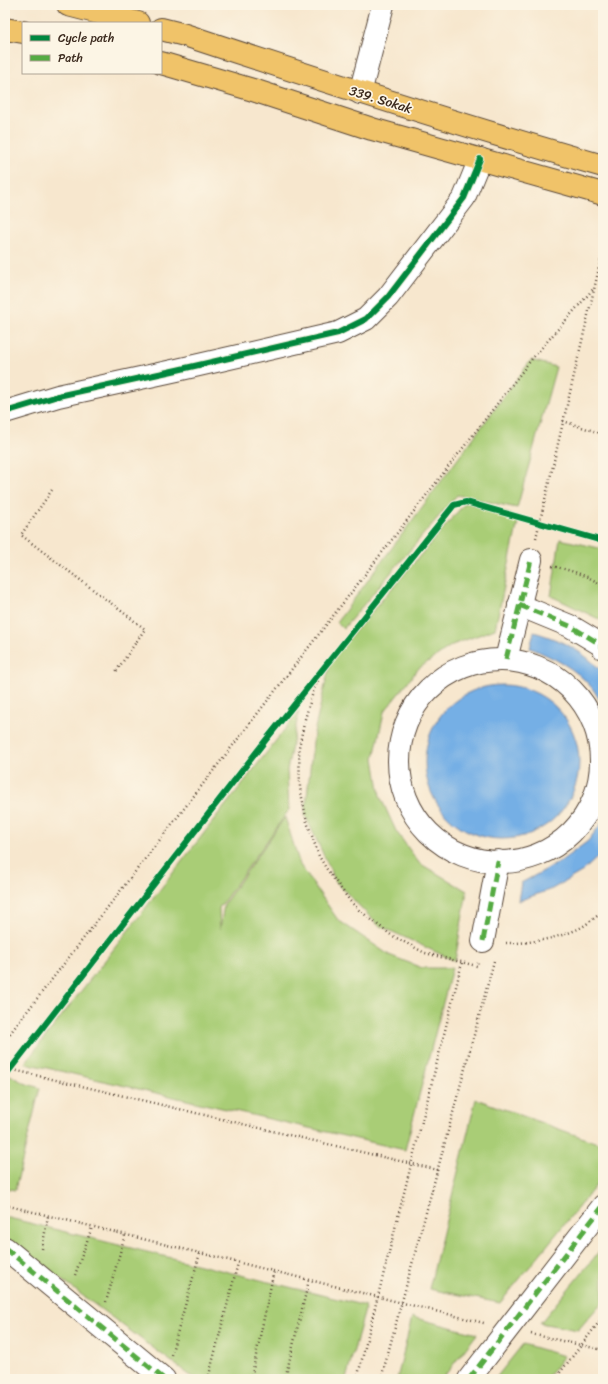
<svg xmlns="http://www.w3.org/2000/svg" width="608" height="1384" viewBox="0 0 608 1384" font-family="Sriracha,sans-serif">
  <rect width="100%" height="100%" fill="#fcf5e5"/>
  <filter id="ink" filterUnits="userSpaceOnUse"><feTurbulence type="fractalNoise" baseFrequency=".025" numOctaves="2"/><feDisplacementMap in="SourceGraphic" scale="8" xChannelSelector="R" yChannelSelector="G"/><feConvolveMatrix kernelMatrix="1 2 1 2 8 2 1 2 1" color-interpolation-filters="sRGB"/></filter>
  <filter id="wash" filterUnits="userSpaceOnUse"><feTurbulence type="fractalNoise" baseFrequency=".012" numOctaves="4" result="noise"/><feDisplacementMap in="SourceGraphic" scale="16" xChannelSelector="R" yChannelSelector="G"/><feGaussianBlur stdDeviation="0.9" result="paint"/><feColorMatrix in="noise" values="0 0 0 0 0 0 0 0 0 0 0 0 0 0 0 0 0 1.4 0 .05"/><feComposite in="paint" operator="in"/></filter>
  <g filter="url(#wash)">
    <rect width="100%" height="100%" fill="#f7e7ce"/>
    <!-- green -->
    <g fill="#a9cd76" stroke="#727c4a">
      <polygon points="531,360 556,367 517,508 457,495 343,629 337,622"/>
      <polygon points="466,502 519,517 495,629 452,645 418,669 384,712 374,758 380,796 396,831 419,863 467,891 455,961 378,925 336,882 305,815 314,733 331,659"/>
      <polygon points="560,539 603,549 603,621 551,596"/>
      <polygon points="299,711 287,770 289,810 219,908 220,929 224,904 285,817 300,865 338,920 389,955 422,968 452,968 405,1150 25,1063"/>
      <polygon points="5,1072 24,1083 40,1088 15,1190 5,1188"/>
      <polygon points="476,1099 603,1145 603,1177 500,1303 429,1289"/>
      <polygon points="5,1217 366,1306 346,1379 195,1379 5,1238"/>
      <polygon points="603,1247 603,1301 578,1330 540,1323"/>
      <polygon points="412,1317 477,1334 442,1379 397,1379"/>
      <polygon points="523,1344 564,1356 546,1379 495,1379"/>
    </g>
    <!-- water -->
    <g fill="#75afe5" stroke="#586c82">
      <path d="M534,632C561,640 584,651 603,673V706C599,700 596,693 592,688C576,668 552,657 530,648Z"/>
      <circle cx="502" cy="762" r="77"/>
      <polygon points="603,821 603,852 583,871 552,889 518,901 521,883 558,863 588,841"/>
    </g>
  </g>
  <g filter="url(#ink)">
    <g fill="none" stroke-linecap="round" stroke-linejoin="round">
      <defs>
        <g id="minor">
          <polyline points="360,93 383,5"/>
          <polyline points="5,412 58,396 177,370 338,333 366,319 388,297 464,198 480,159"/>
          <polyline points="519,605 570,626 600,644 603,648"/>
          <polyline points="506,659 531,560"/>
          <circle cx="500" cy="761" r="101"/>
          <polyline points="483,941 498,861"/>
          <polyline points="5,1248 164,1379"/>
          <polyline points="469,1379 603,1206"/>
        </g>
        <g id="major">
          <polyline points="68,5 138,23"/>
          <polyline points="5,29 23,32"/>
          <path d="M161,29L185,35C324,81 463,126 603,166"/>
          <polyline points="161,63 253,90 372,129 603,194"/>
        </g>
      </defs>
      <!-- minor casing -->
      <use href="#minor" stroke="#574638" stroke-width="24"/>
      <!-- major casing -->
      <use href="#major" stroke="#574638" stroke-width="24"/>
      <!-- path -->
      <g stroke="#574638" stroke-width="2.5" stroke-dasharray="1 3" stroke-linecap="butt">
        <polyline points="563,421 603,434"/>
        <polyline points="52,490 21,535 145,629 115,673"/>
        <polyline points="536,538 603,251"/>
        <path d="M552,566C569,570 588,575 603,586"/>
        <polyline points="325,666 314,689 305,719 299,747 300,788 307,822 319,856 326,868 350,901 359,910 391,935 425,953 477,966 478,963"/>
        <path d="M506,943C528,944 560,938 580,928C588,924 595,917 603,912"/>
        <polyline points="5,1040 531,360 594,288"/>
        <polyline points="5,1068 438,1170"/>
        <polyline points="5,1205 484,1323"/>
        <polyline points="42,1249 48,1216"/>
        <polyline points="75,1275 92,1227"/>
        <polyline points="106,1302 125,1235"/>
        <polyline points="531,1334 603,1350"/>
        <polyline points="171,1355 200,1253"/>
        <polyline points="208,1379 238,1263"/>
        <polyline points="251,1379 274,1271"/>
        <polyline points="285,1379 309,1280"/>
        <polyline points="357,1379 462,963"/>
        <polyline points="381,1379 494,961"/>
        <polyline points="555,1379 603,1317"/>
      </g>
      <!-- minor -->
      <use href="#minor" stroke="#fff" stroke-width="22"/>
      <!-- major -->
      <use href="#major" stroke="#f0c369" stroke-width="22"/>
      <!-- quiet -->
      <g stroke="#55ab43" stroke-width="5" stroke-dasharray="10 5" stroke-linecap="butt">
        <polyline points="519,605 570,626 600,644 603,648"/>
        <polyline points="506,659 531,560"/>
        <polyline points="600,740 603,739"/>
        <polyline points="483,941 498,861"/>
        <polyline points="5,1248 164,1379"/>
        <polyline points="469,1379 603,1206"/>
      </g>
      <defs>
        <g id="cycleway">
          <polyline points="5,412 58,396 177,370 338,333 366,319 388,297 464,198 480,159"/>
          <polyline points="5,1076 265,741 454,505 466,502 603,541"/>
        </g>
      </defs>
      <!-- cycleway casing -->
      <use href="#cycleway" stroke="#fcf5e5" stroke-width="8"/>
      <!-- cycleway -->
      <use href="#cycleway" stroke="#00873e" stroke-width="6"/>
    </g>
  </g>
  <g text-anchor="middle" stroke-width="3.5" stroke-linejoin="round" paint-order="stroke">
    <!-- street labels -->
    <g font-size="13" fill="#3b2a1e" stroke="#fcf5e5">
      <text transform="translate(381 99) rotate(17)" y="5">339. Sokak</text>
    </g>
  </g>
  <!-- margin -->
  <rect width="608" height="1384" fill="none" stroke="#fcf5e5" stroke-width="20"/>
  <!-- legend -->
  <rect x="22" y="22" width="140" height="52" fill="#fcf5e5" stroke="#afa495"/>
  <rect x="30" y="35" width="20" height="6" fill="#00873e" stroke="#afa495"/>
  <text x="58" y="42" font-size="12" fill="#3b2a1e">Cycle path</text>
  <rect x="30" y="55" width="20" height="6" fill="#55ab43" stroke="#afa495"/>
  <text x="58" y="62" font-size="12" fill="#3b2a1e">Path</text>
</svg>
